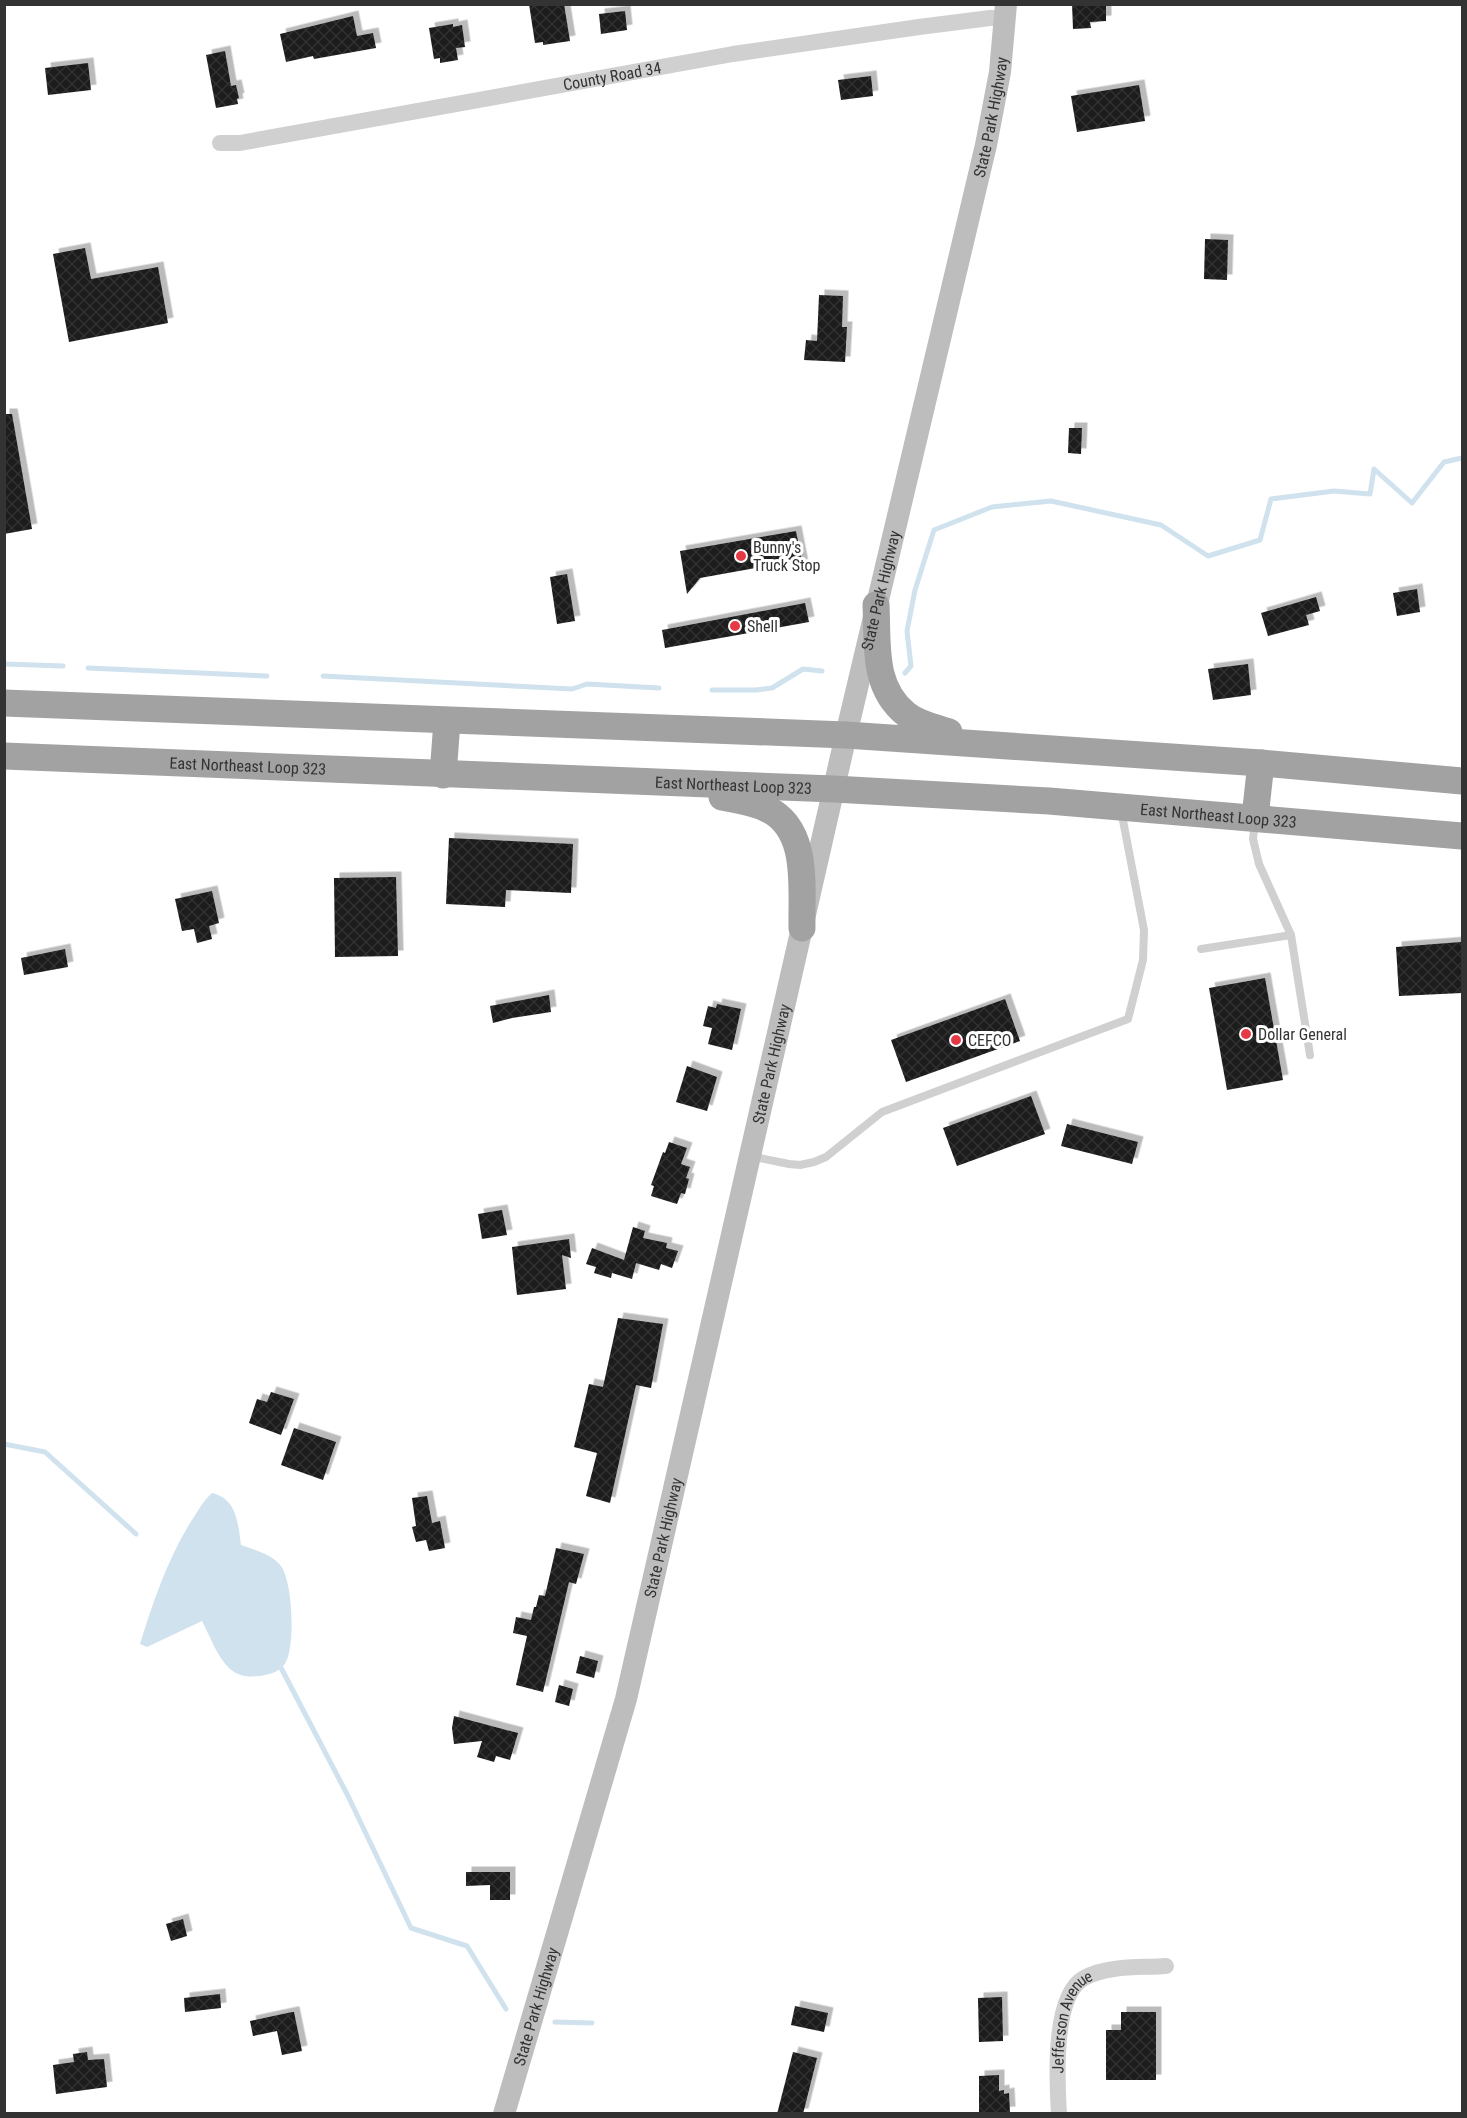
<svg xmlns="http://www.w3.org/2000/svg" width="1467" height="2118" viewBox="0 0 1467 2118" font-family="'Roboto Condensed',sans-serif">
  <defs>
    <pattern id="building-cross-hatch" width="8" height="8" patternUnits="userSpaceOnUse" patternTransform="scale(1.5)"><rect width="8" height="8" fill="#1a1a1a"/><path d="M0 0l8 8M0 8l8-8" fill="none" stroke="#333"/></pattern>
    <filter id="shadow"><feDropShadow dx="5.5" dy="-5.5" stdDeviation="0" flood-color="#0004"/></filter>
  </defs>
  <rect width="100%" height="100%" fill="#fff"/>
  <!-- water -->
  <path fill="#cfe2ee" d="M212,1493C237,1499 238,1523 241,1545C255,1550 272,1554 281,1566C293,1582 296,1651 284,1665C277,1673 270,1674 260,1676C248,1677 240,1677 230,1669C217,1657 210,1636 202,1621L147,1647L140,1644C153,1602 167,1561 190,1523C197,1513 202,1502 212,1493Z"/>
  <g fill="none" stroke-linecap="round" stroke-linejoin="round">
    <!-- stream -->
    <g stroke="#cfe2ee" stroke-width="5">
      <polyline points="4,664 63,666"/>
      <polyline points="88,668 267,676"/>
      <polyline points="905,673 911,666 907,631 915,590 934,530 992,507 1051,501 1161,525 1208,556 1260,540 1271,499 1334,491 1370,494 1374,469 1412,503 1444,462 1462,458"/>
      <polyline points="323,676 572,689 587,684 659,688"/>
      <polyline points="712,690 756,690 772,688 803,669 822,671"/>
      <polyline points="4,1444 45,1452 136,1534"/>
      <polyline points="278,1662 348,1796 411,1928 467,1946 506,2009"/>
      <polyline points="555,2022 592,2023"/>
    </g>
  </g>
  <!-- building -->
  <g fill="url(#building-cross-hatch)" filter="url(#shadow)">
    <polygon points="529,4 564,4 570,41 543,45 543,42 535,43"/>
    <polygon points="1072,4 1106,4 1106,21 1090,22 1091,28 1073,29"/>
    <polygon points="625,11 627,30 601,34 599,14"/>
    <polygon points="353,16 357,36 373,33 376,48 314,59 313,56 286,62 280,34"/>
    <polygon points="453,24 453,27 462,25 465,47 456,48 458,60 440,63 440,58 434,59 429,28"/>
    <polygon points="225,51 231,86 236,85 239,98 237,99 238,104 216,108 206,55"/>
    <polygon points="88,63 91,90 48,95 45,68"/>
    <polygon points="871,76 873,96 841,100 838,80"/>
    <polygon points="1139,85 1145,121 1077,132 1071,96"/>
    <polygon points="1205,239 1228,240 1227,280 1204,279"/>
    <polygon points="85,248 91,279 158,267 168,323 69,342 53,254"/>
    <polygon points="819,295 843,296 842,327 847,327 845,362 804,360 806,340 817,341"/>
    <polygon points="4,414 12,414 32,529 4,534"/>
    <polygon points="1069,428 1082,428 1081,454 1068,453"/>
    <polygon points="796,531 804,572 789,562 700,578 687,594 680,551"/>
    <polygon points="567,574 575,621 557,624 550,577"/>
    <polygon points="1417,589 1420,612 1397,616 1393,593"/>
    <polygon points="1316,597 1320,611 1306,615 1309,625 1268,636 1261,613"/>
    <polygon points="805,603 809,622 665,648 662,630"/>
    <polygon points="1248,664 1251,695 1213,700 1208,669"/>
    <polygon points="449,838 573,844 571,893 506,890 505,907 446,904"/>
    <polygon points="396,877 398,956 335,957 334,878"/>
    <polygon points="212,891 219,923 209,926 212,939 197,943 194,929 182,931 175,899"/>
    <polygon points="1461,942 1462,993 1399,996 1396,947"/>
    <polygon points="65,949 68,967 24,975 21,958"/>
    <polygon points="1265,978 1283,1080 1227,1090 1209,988"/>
    <polygon points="549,995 551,1012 512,1018 493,1023 490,1006"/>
    <polygon points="1005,999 1020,1041 906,1082 891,1040"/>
    <polygon points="717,1004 741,1009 732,1050 708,1044 712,1028 703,1026 708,1006 716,1008"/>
    <polygon points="687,1066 717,1077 707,1111 676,1102"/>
    <polygon points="1031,1096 1045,1134 957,1166 943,1128"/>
    <polygon points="1067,1124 1138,1142 1132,1164 1061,1146"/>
    <polygon points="669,1142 687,1148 681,1164 690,1167 686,1178 689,1179 685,1194 681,1193 677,1204 651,1196 654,1186 651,1185 663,1152 665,1153"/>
    <polygon points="502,1210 507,1235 482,1239 478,1214"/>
    <polygon points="633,1227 645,1231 643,1238 667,1243 666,1248 678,1251 672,1268 661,1264 659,1270 636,1263 632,1279 612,1273 611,1278 594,1273 596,1267 586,1264 592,1248 624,1260"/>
    <polygon points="569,1239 571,1258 562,1255 566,1289 517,1295 512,1247"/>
    <polygon points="618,1318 663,1324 651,1388 636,1385 610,1503 586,1496 597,1453 574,1447 589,1384 603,1387"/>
    <polygon points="271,1392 294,1399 281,1435 249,1423 257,1399 267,1402"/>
    <polygon points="294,1428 336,1442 323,1480 281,1465"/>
    <polygon points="427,1496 432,1523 440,1521 445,1548 429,1551 426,1540 416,1542 412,1527 416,1526 412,1498"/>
    <polygon points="556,1548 584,1554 576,1584 569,1582 543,1692 516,1685 527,1636 513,1633 516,1617 531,1620 534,1607 536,1607 539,1595 545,1596"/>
    <polygon points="580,1656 598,1661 594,1678 576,1673"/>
    <polygon points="559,1685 573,1689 569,1706 555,1702"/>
    <polygon points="454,1716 518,1733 510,1760 496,1756 494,1762 477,1757 482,1741 454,1744 452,1728"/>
    <polygon points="466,1872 510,1872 510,1900 490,1900 490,1885 466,1886"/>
    <polygon points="183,1919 187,1936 171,1941 166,1924"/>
    <polygon points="220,1994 221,2008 185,2012 184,1998"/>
    <polygon points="1002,1997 1003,2041 979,2042 978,1998"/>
    <polygon points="795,2006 828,2013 824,2032 791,2025"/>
    <polygon points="292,2012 294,2012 302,2051 282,2055 277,2031 253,2036 250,2021"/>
    <polygon points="1121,2012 1156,2012 1156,2080 1106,2080 1106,2030 1121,2030"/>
    <polygon points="87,2052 88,2060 104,2059 107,2087 56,2094 53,2065 74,2062 73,2054"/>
    <polygon points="793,2052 817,2058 803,2114 777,2114"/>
    <polygon points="999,2075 999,2091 1004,2090 1004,2094 1009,2093 1010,2112 979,2114 979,2076"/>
  </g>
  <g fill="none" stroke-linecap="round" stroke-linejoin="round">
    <!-- service -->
    <g stroke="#d0d0d0" stroke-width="8">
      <polyline points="1255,821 1253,839 1259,864 1291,935 1310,1055"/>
      <polyline points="1201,949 1291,935"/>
      <polyline points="750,1156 789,1164 800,1165 814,1162 826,1157 882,1112 1128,1019 1143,960 1144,930 1121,810"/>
    </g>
    <!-- minor -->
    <g stroke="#d0d0d0" stroke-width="16">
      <path id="s1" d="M220,143H240L733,54L919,27L990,18H1005"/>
      <path id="s2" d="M1059,2114C1057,2081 1052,1996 1084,1978C1108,1965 1140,1968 1166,1966"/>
    </g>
    <!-- secondary -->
    <path stroke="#bdbdbd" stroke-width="22" id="s3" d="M504,2114L626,1699L846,735L986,145L1000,72L1006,4"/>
    <!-- trunk -->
    <g stroke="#a2a2a2" stroke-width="27">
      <path d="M876,605C878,644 872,687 906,714C918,724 935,727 949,732"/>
      <polyline points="4,703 846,735 1261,763 1462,781"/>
      <path id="s4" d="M4,756L834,789L1049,801L1462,836"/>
      <polyline points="443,775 447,721"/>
      <path d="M722,797C737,800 754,802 767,809C810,829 801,889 802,928"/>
      <polyline points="1255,817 1261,763"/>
    </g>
  </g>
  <!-- markers -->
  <g fill="#e63946" stroke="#fff" stroke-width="2">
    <circle cx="741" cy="556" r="6"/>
    <circle cx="735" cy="626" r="6"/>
    <circle cx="1246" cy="1034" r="6"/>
    <circle cx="956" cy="1040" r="6"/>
  </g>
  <g text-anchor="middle" stroke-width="6" stroke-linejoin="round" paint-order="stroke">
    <!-- street labels -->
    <g font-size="16" fill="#333" stroke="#fff">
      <text dy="6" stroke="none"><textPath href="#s1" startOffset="398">County Road 34</textPath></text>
      <text dy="6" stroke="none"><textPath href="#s3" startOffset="2056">State Park Highway</textPath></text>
      <text dy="6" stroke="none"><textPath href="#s3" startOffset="1570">State Park Highway</textPath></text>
      <text dy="6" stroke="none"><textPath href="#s4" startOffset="244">East Northeast Loop 323</textPath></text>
      <text dy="6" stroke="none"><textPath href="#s4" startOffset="730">East Northeast Loop 323</textPath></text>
      <text dy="6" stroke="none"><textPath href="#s4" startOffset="1216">East Northeast Loop 323</textPath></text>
      <text dy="6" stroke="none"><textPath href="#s3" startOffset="1084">State Park Highway</textPath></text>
      <text dy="6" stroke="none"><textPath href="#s3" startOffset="598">State Park Highway</textPath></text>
      <text dy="6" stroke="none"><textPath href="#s3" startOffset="112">State Park Highway</textPath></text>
      <text dy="6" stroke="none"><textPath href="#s2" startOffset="96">Jefferson Avenue</textPath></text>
    </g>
    <!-- poi labels -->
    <g font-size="16" fill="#333" stroke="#fff" text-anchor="start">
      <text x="753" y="553">Bunny's<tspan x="753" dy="18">Truck Stop</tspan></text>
      <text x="747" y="632">Shell</text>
      <text x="1258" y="1040">Dollar General</text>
      <text x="968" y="1046">CEFCO</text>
    </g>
  </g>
  <!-- border -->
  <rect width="1467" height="2118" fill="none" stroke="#333333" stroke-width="12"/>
</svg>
